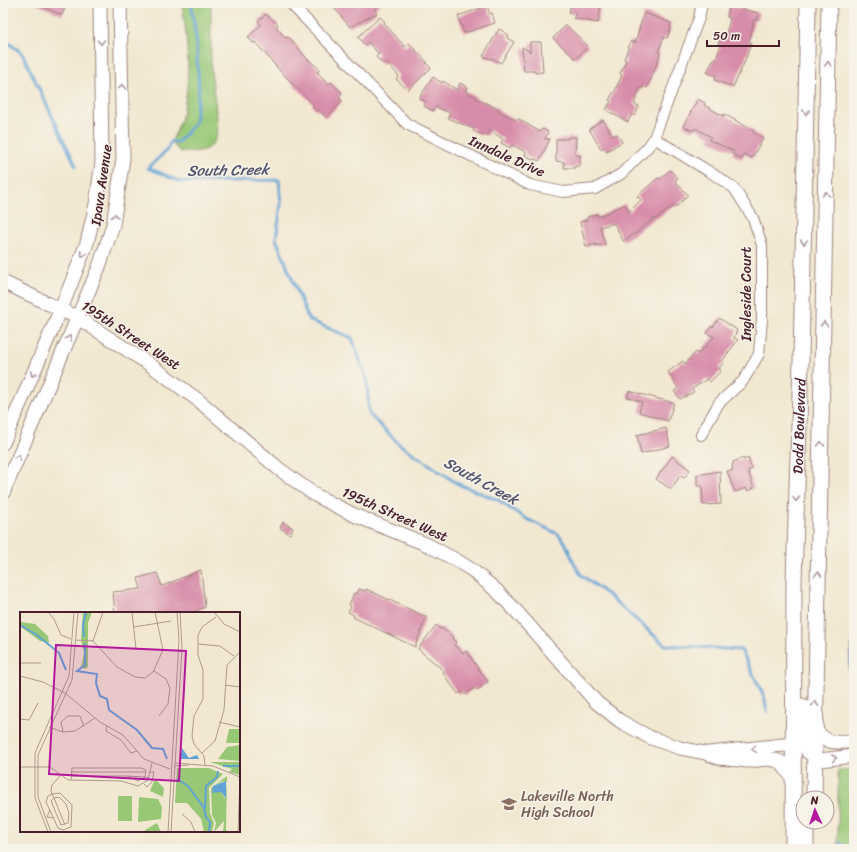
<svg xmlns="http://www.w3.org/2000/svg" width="857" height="852" viewBox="0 0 857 852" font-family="Sriracha,sans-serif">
  <rect width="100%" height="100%" fill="#f7f3e8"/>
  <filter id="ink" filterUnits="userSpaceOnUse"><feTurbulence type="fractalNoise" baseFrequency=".025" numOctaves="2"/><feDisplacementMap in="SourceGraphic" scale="8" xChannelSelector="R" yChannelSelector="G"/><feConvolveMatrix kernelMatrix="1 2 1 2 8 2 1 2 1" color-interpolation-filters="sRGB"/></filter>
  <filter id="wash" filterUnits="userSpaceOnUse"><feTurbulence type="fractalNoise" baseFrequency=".012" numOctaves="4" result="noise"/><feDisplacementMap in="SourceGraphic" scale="16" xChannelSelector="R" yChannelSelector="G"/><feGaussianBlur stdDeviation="0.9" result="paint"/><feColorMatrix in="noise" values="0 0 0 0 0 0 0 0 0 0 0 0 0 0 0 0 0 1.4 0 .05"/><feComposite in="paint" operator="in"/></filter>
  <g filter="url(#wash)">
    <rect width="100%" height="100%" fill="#f2e8d1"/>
    <!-- green -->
    <g fill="#98c776" stroke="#717350">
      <path d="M182,3H211V70L218,127C216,152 201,152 180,152L171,142C195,99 188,49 182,3Z"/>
      <polygon points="854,769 854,849 838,849 838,770"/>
    </g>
    <!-- water -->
    <path fill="#61a3d5" stroke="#566180" d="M854,640V710C849,697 846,651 854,640Z"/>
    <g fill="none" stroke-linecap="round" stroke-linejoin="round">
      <!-- stream -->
      <g stroke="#61a3d5" stroke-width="3">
        <polyline points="191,3 196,38 199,89 195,123 178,142 171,142 166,151 148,168 181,182 279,180 281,204 276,239 309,320 352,338 367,380 369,414 399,444 458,484 498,500 525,518 558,534 565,542 575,565 581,575 608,595 665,645 741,650 764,696 767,712"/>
        <polyline points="3,39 22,53 76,166"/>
        <polyline points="840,843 847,849"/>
      </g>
    </g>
    <g id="blocks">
      <!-- building -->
      <g fill="#d78ca9">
        <polygon points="34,3 67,3 62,15"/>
        <polygon points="330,3 381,3 374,10 377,13 350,27"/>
        <polygon points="571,3 601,4 598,23 573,18 576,14 569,13"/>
        <polygon points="487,6 490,14 492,13 495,23 464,33 458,16"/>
        <polygon points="729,6 759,13 757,20 754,20 749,42 751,43 745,61 733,87 715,80 716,76 707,72 714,59 716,60 721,44 718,44 722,33 726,35 730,18 727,17"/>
        <polygon points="644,13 671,23 670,27 671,28 667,38 664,37 658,52 660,53 656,66 647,88 643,86 642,89 640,88 634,104 639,106 635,116 632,114 628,122 606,110 611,101 609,100 613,93 614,93 622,75 620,74 626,60 624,59 631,41 635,43"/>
        <polygon points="266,14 278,24 276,27 286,38 287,37 291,39 308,60 309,60 320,70 317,72 329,84 331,82 342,93 339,96 342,102 326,118 319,110 317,111 312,106 314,105 282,73 255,42 253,43 248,37 261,25 258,21"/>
        <polygon points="380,17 385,22 384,23 405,47 409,43 427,62 426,63 431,68 408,90 396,79 399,76 386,62 383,64 376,57 379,54 368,42 365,45 358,37"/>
        <polygon points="566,25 588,46 576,59 553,38"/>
        <polygon points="499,29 509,35 507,38 514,42 501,63 491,58 490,59 483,56"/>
        <polygon points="530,42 541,42 543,72 535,73 535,71 524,71 522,47 530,52"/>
        <polygon points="433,77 442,83 443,81 457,90 460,83 467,87 465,91 476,97 475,98 499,109 498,111 516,120 517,118 540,132 542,129 548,132 545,139 550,139 539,161 535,159 534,160 525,155 526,152 512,145 510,148 501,143 503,139 489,130 487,136 482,134 482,135 473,131 474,129 448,118 450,113 436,107 433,111 424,106 426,102 419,98"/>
        <polygon points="698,99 705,103 704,105 723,116 724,114 747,127 754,131 753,132 763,138 752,158 744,154 742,159 732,154 734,151 709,140 711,137 695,128 693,131 683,126"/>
        <polygon points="603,120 613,136 617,134 622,142 607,151 604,147 601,149 589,129"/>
        <polygon points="568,137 576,137 575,155 580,155 580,166 575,166 575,168 564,168 564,162 556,161 556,139 568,139"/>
        <polygon points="670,170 678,178 675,181 688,195 676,207 674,206 656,219 655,218 639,230 639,231 623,241 614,223 600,227 605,244 596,246 596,244 586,247 580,222 587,220 587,217 597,214 598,217 625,204 629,212 641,200 637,196 658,178 660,179"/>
        <polygon points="719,318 737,330 734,338 738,340 722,361 724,362 719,368 721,371 710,382 707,379 692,389 694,392 680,399 674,391 678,388 668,372 683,361 685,364 696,352 698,354 714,337 707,333 711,326 713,327"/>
        <polygon points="629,391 674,403 668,421 639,412 642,402 627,397"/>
        <polygon points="666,428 670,446 641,454 637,435"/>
        <polygon points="672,456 690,470 684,478 680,476 671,489 656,479"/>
        <polygon points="743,458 744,460 748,458 752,469 748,471 754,488 747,491 746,488 735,492 727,471 732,471 733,462"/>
        <polygon points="720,471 721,504 703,505 702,486 697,486 697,475"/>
        <polygon points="283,522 293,528 290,534 280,528"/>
        <polygon points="201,570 205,607 191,613 115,613 113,592 141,589 138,578 157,573 162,586"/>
        <polygon points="359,589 365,591 366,589 426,617 415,647 353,617 354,615 348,612 351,607 349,605 354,593 357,594"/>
        <polygon points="436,625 440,629 442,628 453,637 452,639 456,642 454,645 463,653 466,651 488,682 477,690 474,688 465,695 462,691 458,694 443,673 444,671 418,649"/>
      </g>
    </g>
  </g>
  <g filter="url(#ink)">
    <use href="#blocks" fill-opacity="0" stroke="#9e847e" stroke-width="1"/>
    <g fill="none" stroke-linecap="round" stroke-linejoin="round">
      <defs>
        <g id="minor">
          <polyline points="290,3 407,124 530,185 563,192 595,189 621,174 648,147 654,138 699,18 702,3"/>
          <polyline points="654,138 710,172 734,188 753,218 762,245 762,319 759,354 743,381 719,403 701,435"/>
        </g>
        <g id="tertiary">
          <polyline points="3,282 78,318 149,364 198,400 279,469 315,495 354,515 428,545 456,560 472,570 497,591 517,612 596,702 620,721 651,738 680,748 705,753 719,758 748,761 766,759 775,760 781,762 793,779"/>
          <polyline points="3,443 61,309 87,243 96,204 102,162 100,3"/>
          <polyline points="3,493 99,267 113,225 123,159 120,3"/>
          <path d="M815,729C827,745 835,742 854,742"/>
          <polyline points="709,753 783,745 793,746"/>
          <polyline points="814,757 820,760 854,756"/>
        </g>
        <g id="secondary">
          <path d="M802,706C802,721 803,738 809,752"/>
          <polyline points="814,798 829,3"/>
          <polyline points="806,822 806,849"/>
          <path id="s1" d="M793,849L794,581L801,362L808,3"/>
        </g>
      </defs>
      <!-- minor casing -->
      <use href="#minor" stroke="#9e847e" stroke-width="12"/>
      <!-- tertiary casing -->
      <use href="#tertiary" stroke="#9e847e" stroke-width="15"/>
      <!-- secondary casing -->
      <use href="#secondary" stroke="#9e847e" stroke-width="17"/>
      <!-- minor -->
      <use href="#minor" stroke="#fff" stroke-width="10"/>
      <!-- tertiary -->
      <use href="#tertiary" stroke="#fff" stroke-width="13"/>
      <!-- secondary -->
      <use href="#secondary" stroke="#fff" stroke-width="15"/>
    </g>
    <!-- one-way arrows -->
    <defs><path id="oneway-chevron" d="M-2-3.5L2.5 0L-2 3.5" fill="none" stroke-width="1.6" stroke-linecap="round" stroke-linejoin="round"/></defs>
    <g stroke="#ae9aa0">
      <use href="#oneway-chevron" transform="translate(101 42) rotate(89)"/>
      <use href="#oneway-chevron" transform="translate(828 64) rotate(-89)"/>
      <use href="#oneway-chevron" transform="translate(122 87) rotate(-91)"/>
      <use href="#oneway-chevron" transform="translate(806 112) rotate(91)"/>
      <use href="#oneway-chevron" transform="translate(826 194) rotate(-89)"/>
      <use href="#oneway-chevron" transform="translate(115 216) rotate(-82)"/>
      <use href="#oneway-chevron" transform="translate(804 242) rotate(91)"/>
      <use href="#oneway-chevron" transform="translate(83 254) rotate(112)"/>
      <use href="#oneway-chevron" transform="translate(824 324) rotate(-88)"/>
      <use href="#oneway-chevron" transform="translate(69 338) rotate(-67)"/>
      <use href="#oneway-chevron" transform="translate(33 374) rotate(113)"/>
      <use href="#oneway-chevron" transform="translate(821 444) rotate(-89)"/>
      <use href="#oneway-chevron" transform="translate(18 457) rotate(-67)"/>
      <use href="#oneway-chevron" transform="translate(796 499) rotate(92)"/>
      <use href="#oneway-chevron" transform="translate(818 574) rotate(-89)"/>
      <use href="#oneway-chevron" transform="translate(815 704) rotate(-89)"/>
      <use href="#oneway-chevron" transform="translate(754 749) rotate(176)"/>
      <use href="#oneway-chevron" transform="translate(834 758) rotate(-8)"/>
    </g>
  </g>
  <!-- icons -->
  <defs>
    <symbol id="school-bare" viewBox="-9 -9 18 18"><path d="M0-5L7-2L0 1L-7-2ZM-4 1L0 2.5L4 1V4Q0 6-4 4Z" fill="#8d6e63" stroke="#f7f3e8" stroke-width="2.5" paint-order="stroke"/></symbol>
  </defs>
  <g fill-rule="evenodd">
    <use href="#school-bare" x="498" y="793" width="22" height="22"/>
  </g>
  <g text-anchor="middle" stroke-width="3" stroke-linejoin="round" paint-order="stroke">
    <!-- street labels -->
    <g font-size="14" fill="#4a1f2b" stroke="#f7f3e8">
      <text transform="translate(507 156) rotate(24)" y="5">Inndale Drive</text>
      <text transform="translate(101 185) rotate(-82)" y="5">Ipava Avenue</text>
      <text transform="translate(746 294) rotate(-90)" y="5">Ingleside Court</text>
      <text transform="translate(131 335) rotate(33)" y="5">195th Street West</text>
      <text dy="5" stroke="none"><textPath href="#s1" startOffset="423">Dodd Boulevard</textPath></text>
      <text transform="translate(395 514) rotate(24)" y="5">195th Street West</text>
    </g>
    <!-- education labels -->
    <g font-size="14" fill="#785e54" stroke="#f7f3e8" text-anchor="start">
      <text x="521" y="801">Lakeville North<tspan x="521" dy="16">High School</tspan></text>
    </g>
    <!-- water labels -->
    <g font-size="15" font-style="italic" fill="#53546f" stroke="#f7f3e8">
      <text transform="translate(228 170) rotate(-1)" y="5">South Creek</text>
      <text transform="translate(481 481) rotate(29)" y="5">South Creek</text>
    </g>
  </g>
  <!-- overview -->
  <g transform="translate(20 612)">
    <rect width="220" height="220" fill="#f2e8d1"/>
    <path d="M63,0H72L68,11V55L65,57L61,55L64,41L61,28ZM1,10L15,12L28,24L29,31L20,29L1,15ZM209,117H220V131H206ZM220,133V149L198,147L207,135ZM190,150H220V163L209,160L212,157ZM157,156H189L203,162L189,176L190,201L194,211L192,220H184L181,207L167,191H155ZM207,164L206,218L209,220H203L204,209L194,220L196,211L192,203L191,176ZM203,169L207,170L205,186L201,180L192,179L196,173ZM135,167L144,176L143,185L130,179ZM98,184H112V209H98ZM119,185L138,187L142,195L141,207L118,210ZM137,211L141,220H125V218Z" fill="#98c776" fill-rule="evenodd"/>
    <path d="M162,136L169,146L177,143L179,147H160ZM206,169V186L201,180L192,181L193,174Z" fill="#61a3d5"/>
    <path fill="none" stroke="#61a3d5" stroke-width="2" d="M0,13L17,23L39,41L46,58M64,25L63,13L66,0M65,31V53L57,59L77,62L76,71L80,84L87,87L89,98L117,118L132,136L143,137L147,147M203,154H220M157,167L168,174L184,196L186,205L190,210L189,220M185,196L186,174L197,165L198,159"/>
    <path fill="none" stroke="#af988f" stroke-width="1" d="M28,0L34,7L41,23L51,27M112,0L116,37M194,0L204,12L220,20M114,15L151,9M55,28L73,29L97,55L115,65L125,66L133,60L143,38L135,0M73,29L83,0M178,32L200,34L214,44M0,51H21M134,59L146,67L150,76L148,92L139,104M0,64L23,70L45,81L80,110L103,123L124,147L150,157M205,73L220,75M0,107L9,108L18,91M199,110L220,115M87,114L86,119L101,128L111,141L117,139M29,115L43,120L55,119L75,106M43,120L41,110L48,104H60L64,115M182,141L195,129L204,98L207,53L220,40M155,151L193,154L220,165M185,153L184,144L174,132L172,124L174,104L183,87V58L178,43V23L182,15L196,5M154,154L169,153M0,155H30L48,168L101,169L118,174L128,168L132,151M51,160H126M51,164H107L118,169L125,165M107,164L125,165M51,168L52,156H121L126,158L125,165L129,166M124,172L127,175L132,170L134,160H130M34,186L31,189L41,213L48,211L49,201L46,192L39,185L34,186L32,182L28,184L26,190L38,216L43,218L51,215L52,193L40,181L32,182L31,179L32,173L40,164M34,186L45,213M30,198L27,205L34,206M162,202L171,210L175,220M28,220L15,186V141L49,64L54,0M31,220L18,185V143L52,68L58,0M148,220L159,28L157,0M151,220L162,36L160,0M218,220L220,165"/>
    <path fill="#b5179e" fill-opacity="0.15" stroke="#b5179e" stroke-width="2" d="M36,33L166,39L159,169L29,162Z"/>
    <rect width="220" height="220" fill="none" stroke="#4a1f2b" stroke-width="2"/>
  </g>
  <!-- margin -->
  <rect width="857" height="852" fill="none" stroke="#f7f3e8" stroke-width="16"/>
  <!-- north arrow -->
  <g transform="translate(815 810) rotate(357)"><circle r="19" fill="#f7f3e8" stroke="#b29e9c"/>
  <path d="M0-3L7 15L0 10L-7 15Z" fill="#b5179e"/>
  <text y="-6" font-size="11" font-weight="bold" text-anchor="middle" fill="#4a1f2b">N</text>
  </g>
  <!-- scale -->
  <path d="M707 40v6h72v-6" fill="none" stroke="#4a1f2b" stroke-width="2"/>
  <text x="713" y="40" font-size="12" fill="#4a1f2b" stroke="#f7f3e8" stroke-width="3" paint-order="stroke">50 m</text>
</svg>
